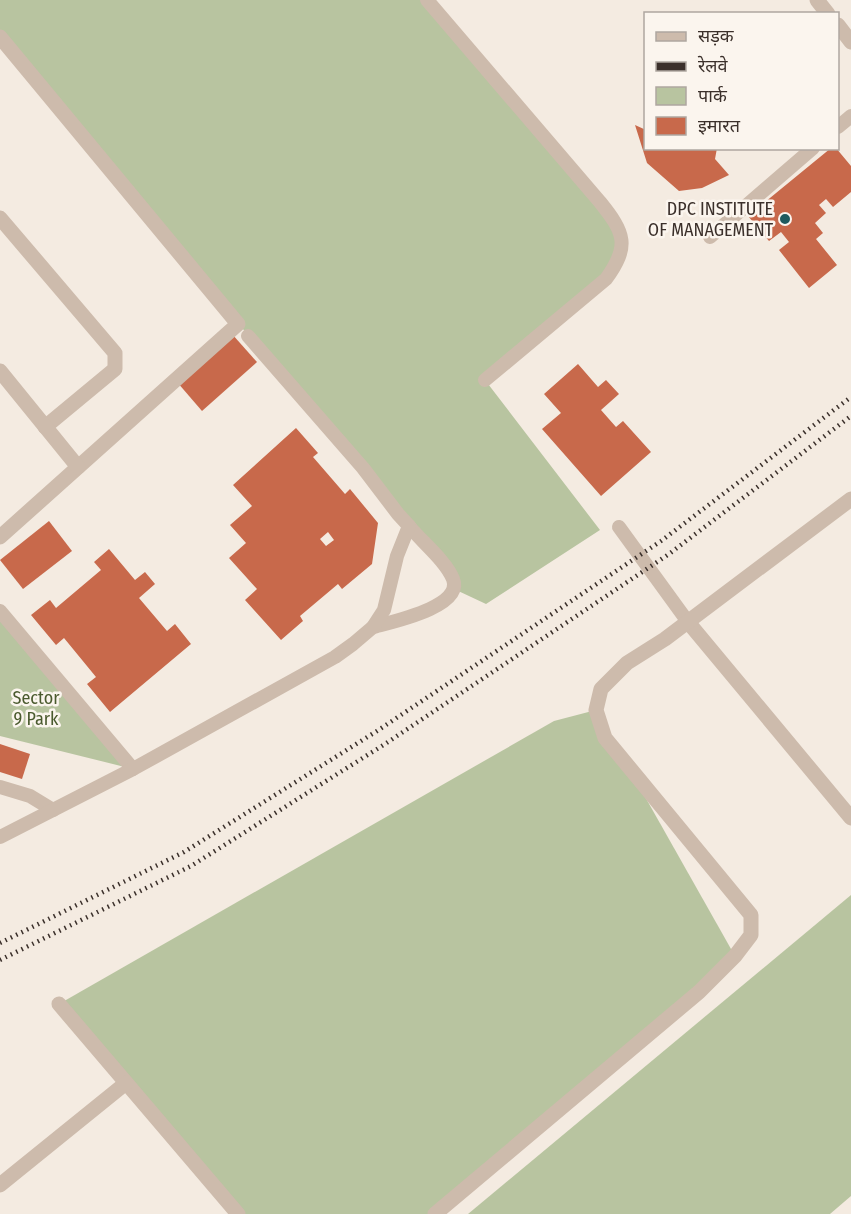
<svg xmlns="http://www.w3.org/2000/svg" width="851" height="1214" viewBox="0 0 851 1214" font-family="'Fira Sans Condensed','Noto Sans Devanagari',sans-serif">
  <rect width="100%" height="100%" fill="#f4ebe1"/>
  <!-- green -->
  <g fill="#b8c4a0">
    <polygon points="0,0 430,0 618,228 617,264 485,380 600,530 486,604 454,589 409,526 0,41"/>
    <polygon points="0,611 133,769 0,736"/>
    <polygon points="596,710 735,956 433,1214 235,1214 59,1004 554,721"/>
    <polygon points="851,895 851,1196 830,1214 468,1214"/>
  </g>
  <!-- building -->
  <g fill="#c8694b" fill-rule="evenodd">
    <polygon points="635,125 646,130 646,148 717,148 715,159 729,175 702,188 679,191 647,163"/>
    <polygon points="831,148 836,148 851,166 851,192 833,207 826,199 819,205 826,213 815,223 823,233 816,239 837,265 809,288 779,250 789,242 781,232 769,241 748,216"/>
    <polygon points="232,334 257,362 202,411 177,382"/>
    <polygon points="578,364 598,387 606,380 619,394 601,410 616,427 623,421 651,452 601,496 542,429 561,413 544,394"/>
    <path d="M296,428L318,453L313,457L345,494L350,489L378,523L372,564L342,589L338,584L300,616L303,621L281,640L245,600L257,589L229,558L246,543L230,525L252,506L233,485ZM328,532L334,540L326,546L320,539Z"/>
    <polygon points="49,521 72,551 23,589 0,560"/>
    <polygon points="109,549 135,580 145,572 155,584 139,598 167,631 175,624 191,644 110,712 87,684 96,677 64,638 56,645 31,615 50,600 56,608 101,570 94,562"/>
    <polygon points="0,744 30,754 22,779 0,772"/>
  </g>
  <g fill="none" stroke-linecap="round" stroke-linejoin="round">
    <!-- lane -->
    <g stroke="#cdbbac" stroke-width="14">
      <path d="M427,0L600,202C625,233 630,246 606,279L485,380"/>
      <polyline points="838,127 851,116"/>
      <polyline points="710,237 813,148"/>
      <polyline points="619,527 688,622"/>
      <polyline points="0,611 133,769"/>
      <path d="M373,627C391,622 464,607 453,579C446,561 421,541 409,526"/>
      <polyline points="0,787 30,796 53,810"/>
      <polyline points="0,837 133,769 335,657 353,644 373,627 384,610 397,556 409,526 398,514 363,468 248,336"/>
    </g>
    <!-- street -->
    <g stroke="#cdbbac" stroke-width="15">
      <polyline points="817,0 828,14"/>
      <polyline points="838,25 851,42"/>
      <polyline points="0,37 238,324 0,537"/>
      <polyline points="0,218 115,353 115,369 45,427"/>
      <polyline points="0,371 78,467"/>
      <polyline points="688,622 851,818"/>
      <polyline points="59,1004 238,1214"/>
      <polyline points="0,1185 126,1083"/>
      <polyline points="435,1214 699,992 735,956 751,935 751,915 605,738 596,710 601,689 627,663 665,639 851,499"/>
    </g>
    <!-- rail -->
    <g stroke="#3b302b" stroke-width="4.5" stroke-dasharray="1.5 4.5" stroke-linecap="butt">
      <polyline points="0,943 184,852 377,731 661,541 851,397"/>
      <polyline points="0,960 191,866 385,744 669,554 851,416"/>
    </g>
  </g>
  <!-- markers -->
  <circle fill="#1f5a5e" stroke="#fbf5ee" stroke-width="2" cx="785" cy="219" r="6"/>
  <g text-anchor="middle" stroke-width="5" stroke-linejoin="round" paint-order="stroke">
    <!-- poi labels -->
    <g font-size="18" fill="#3b302b" stroke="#fbf5ee" text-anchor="end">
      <text x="773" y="215">DPC INSTITUTE<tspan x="773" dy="21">OF MANAGEMENT</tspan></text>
    </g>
    <!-- park labels -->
    <g font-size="18" fill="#4a5a2e" stroke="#fbf5ee">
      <text x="36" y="704">Sector<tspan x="36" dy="21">9 Park</tspan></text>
    </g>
  </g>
  <!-- legend -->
  <rect x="644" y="12" width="195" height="138" fill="#fbf5ee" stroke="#aea6a0" stroke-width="1.5"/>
  <rect x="656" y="32" width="30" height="9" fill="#cdbbac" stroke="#aea6a0" stroke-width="1.5"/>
  <text x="698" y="42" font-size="18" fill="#3b302b">सड़क</text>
  <rect x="656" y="62" width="30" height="9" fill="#3b302b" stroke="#aea6a0" stroke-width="1.5"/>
  <text x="698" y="72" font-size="18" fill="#3b302b">रेलवे</text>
  <rect x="656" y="87" width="30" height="18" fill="#b8c4a0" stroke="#aea6a0" stroke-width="1.5"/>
  <text x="698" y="102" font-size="18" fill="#3b302b">पार्क</text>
  <rect x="656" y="117" width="30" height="18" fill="#c8694b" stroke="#aea6a0" stroke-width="1.5"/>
  <text x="698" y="132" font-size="18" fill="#3b302b">इमारत</text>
</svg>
